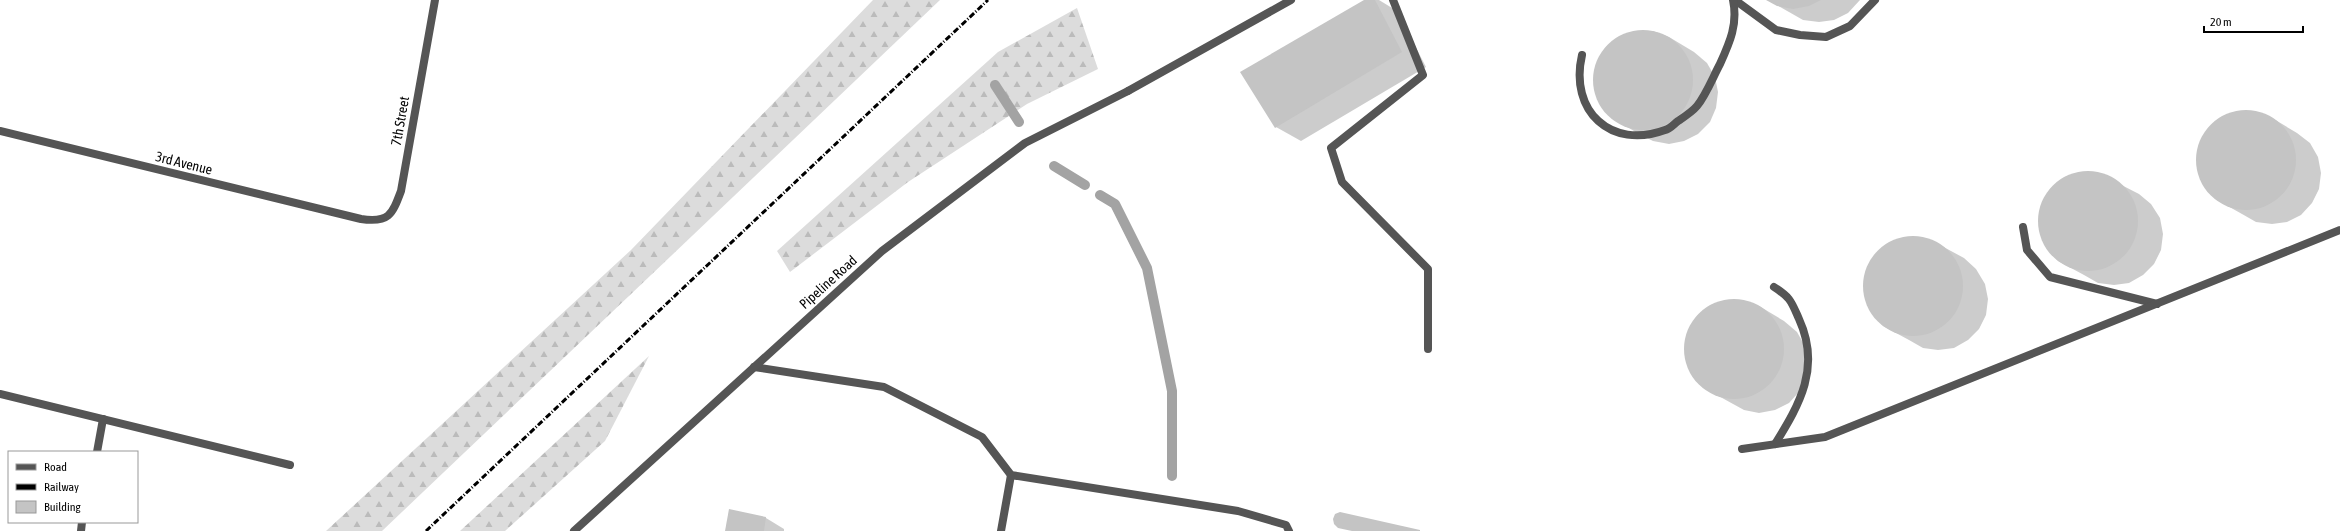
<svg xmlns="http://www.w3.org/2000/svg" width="2340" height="531" viewBox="0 0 2340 531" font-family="'Asap Condensed',sans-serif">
  <defs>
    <pattern id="forest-firs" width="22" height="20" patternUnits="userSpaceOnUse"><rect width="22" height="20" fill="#dcdcdc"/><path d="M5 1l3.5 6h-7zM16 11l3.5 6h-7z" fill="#bbb"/></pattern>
  </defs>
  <rect width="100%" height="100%" fill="#fff"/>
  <!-- forest -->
  <g fill="url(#forest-firs)">
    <polygon points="873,0 940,0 382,531 326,531 631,250"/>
    <polygon points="1077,8 1098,69 1027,104 908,182 790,272 777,251 998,52"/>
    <polygon points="649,356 605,441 505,531 460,531"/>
  </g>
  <!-- shadow -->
  <g fill="#0003">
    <polygon points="1366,0 1379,0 1397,11 1426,67 1301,141 1276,127"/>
    <polygon points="1768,0 1860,0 1848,13 1834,20 1819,22 1803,20"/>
    <polygon points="1636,31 1653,31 1669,37 1694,52 1707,63 1715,77 1718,92 1716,108 1710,122 1698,134 1684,141 1669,144 1653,141 1639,134 1614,119 1603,107 1596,92 1594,76 1599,60 1607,46 1621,36"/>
    <polygon points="2239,111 2256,112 2272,118 2297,133 2310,143 2318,157 2321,173 2319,189 2312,203 2301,215 2287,222 2272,224 2256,222 2242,214 2217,200 2206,188 2199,173 2197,156 2202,140 2210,127 2224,116"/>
    <polygon points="2082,172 2098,173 2139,194 2151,204 2160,218 2163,234 2161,250 2154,264 2143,275 2129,283 2114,285 2098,283 2084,275 2058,261 2048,249 2041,234 2040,218 2043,201 2053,187 2065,177"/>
    <polygon points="1906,238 1923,238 1938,244 1964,258 1976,269 1985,284 1988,299 1986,315 1979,329 1968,340 1954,348 1938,350 1923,348 1909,340 1883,326 1873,314 1866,299 1864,282 1868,267 1878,253 1890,243"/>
    <polygon points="1727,300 1743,301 1759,306 1784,321 1797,332 1805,346 1808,362 1799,392 1789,403 1775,410 1759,413 1744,410 1704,388 1693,377 1686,361 1685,345 1689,329 1698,315 1711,305"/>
    <polygon points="730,510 766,518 784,529 784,531 726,531"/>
  </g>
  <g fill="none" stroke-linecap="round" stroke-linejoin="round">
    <!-- stream -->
    <g stroke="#a3a3a3" stroke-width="10">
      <polyline points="995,85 1019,122"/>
      <polyline points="1054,166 1085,185"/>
      <polyline points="1100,195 1115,204 1147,268 1172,391 1172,476"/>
    </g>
  </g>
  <!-- building -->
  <g fill="#c4c4c4">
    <polygon points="1364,0 1375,0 1402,52 1275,128 1240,72"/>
    <polygon points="1766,0 1821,0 1809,6 1793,9 1777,6"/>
    <circle cx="1643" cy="80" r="50"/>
    <circle cx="2246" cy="160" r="50"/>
    <circle cx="2088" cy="221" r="50"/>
    <circle cx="1913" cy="286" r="50"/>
    <circle cx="1734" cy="349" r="50"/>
    <polygon points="729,509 766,517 764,531 725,531"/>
    <polygon points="1340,512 1420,530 1420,531 1352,531 1338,528 1334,524 1333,519 1335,514"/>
  </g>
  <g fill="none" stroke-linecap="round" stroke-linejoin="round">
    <!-- lane -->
    <g stroke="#555" stroke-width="8">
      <polyline points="1393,0 1423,75 1331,148 1342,182 1428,269 1428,349"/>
      <polyline points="1735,0 1776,30 1800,35 1826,37 1850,26 1875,0"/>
      <path d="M1582,55C1569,111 1611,150 1665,130C1670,129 1674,124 1678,121C1684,117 1692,112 1697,106C1706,95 1713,77 1720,64C1730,42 1738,24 1733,0"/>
      <polyline points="1128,91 1291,0"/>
      <polyline points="2023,227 2027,250 2050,277 2157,304"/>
      <path d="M1774,287C1791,298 1791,301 1799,319C1821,367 1800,404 1775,444"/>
      <polyline points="754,367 884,387 982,437 1011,475 1238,511 1286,525 1289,531"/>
      <polyline points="0,394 290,465"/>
      <polyline points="1742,449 1825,437 2340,230"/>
      <polyline points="97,452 103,419"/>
      <polyline points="81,531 82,522"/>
      <polyline points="1001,531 1011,475"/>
    </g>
    <!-- street -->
    <g stroke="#555" stroke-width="8">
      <path d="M0,131L361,219C389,223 392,215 401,191L435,0"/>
      <polyline points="574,531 882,251 1025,143 1128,91"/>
    </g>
    <!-- rail -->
    <polyline stroke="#000" stroke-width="3" stroke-dasharray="6 2 1 2" stroke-linecap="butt" points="426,531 988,0"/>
  </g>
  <g text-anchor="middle" stroke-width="3" stroke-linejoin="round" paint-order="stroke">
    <!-- street labels -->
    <g font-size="14" fill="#000" stroke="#fff">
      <text transform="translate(400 121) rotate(-80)" y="5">7th Street</text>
      <text transform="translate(184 163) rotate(14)" y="5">3rd Avenue</text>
      <text transform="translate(828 282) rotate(-42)" y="5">Pipeline Road</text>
    </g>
  </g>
  <!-- legend -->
  <rect x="8" y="451" width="130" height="72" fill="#ffffff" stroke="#999999"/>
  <rect x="16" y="464" width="20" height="6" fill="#555555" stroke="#999999"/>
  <text x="44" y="471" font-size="12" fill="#000000">Road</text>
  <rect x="16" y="484" width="20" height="6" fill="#000000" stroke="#999999"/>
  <text x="44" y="491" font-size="12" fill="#000000">Railway</text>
  <rect x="16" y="501" width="20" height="12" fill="#c4c4c4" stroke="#999999"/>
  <text x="44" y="511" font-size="12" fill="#000000">Building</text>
  <!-- scale -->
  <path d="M2204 26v6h99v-6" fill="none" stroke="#000000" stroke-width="2"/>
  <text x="2210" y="26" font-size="12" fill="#000000" stroke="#ffffff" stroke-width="3" paint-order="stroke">20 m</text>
</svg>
